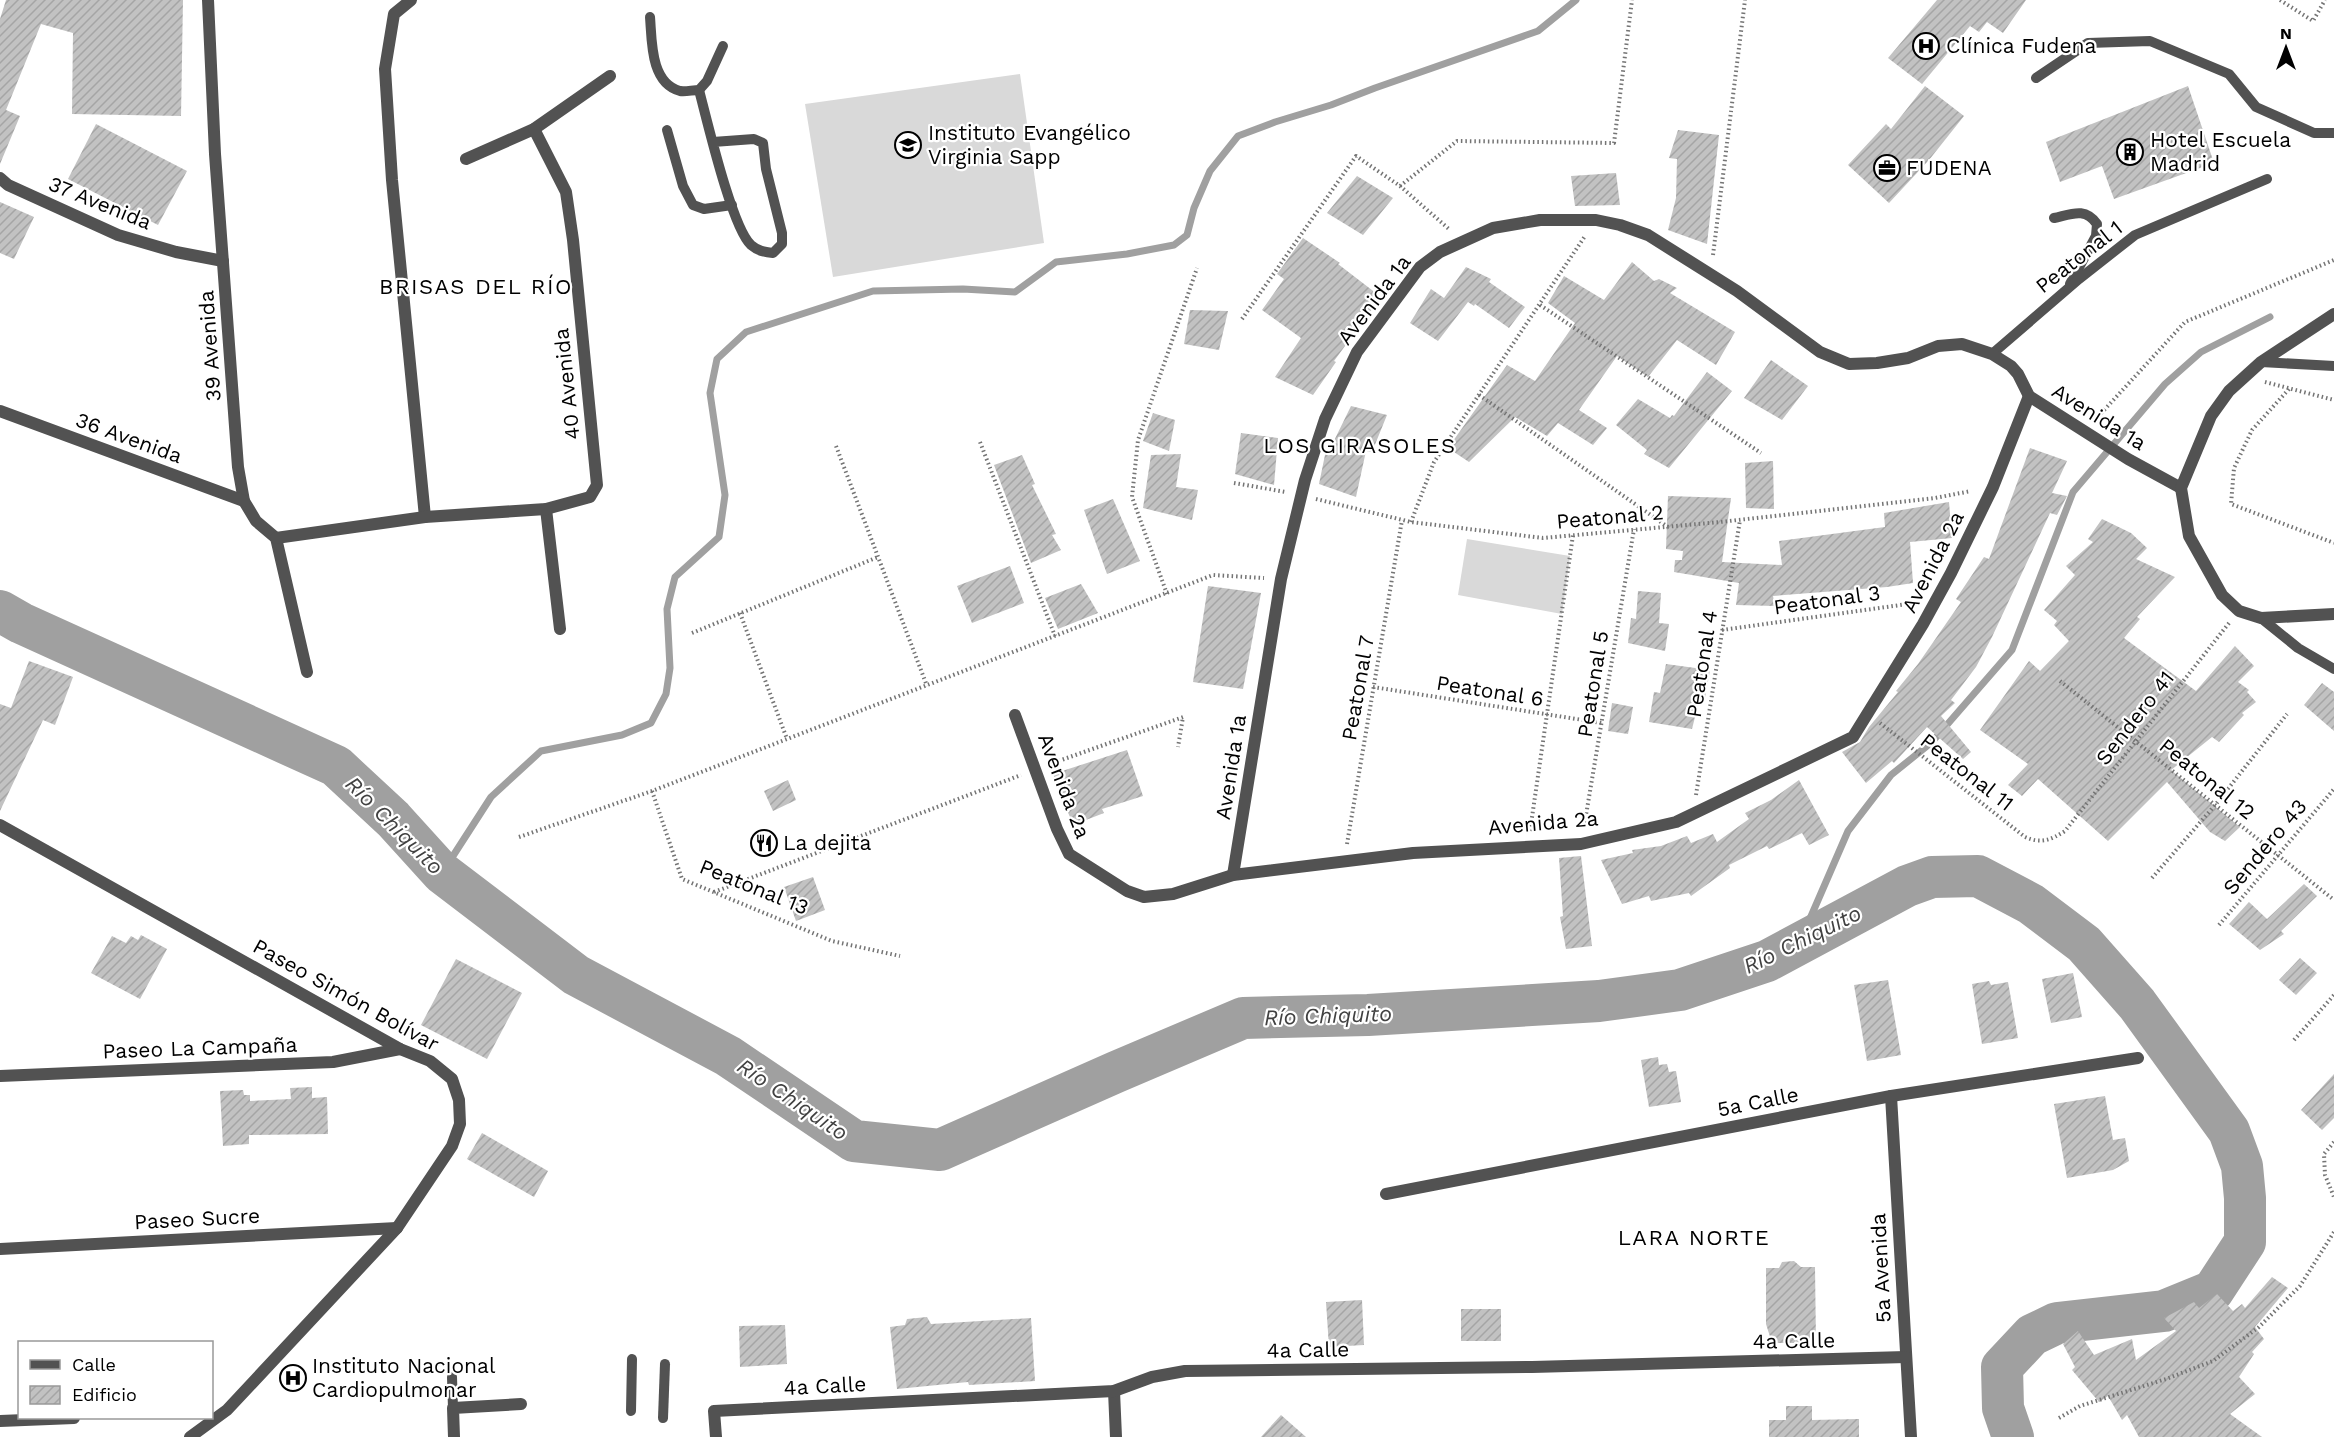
<svg xmlns="http://www.w3.org/2000/svg" width="2334" height="1437" viewBox="0 0 2334 1437" font-family="'Work Sans',sans-serif">
  <defs>
    <pattern id="building-hatch" width="6" height="6" patternUnits="userSpaceOnUse" patternTransform="scale(1.5)"><rect width="6" height="6" fill="#c2c2c2"/><path d="M-1 1l2-2M0 6l6-6M5 7l2-2" fill="none" stroke="#a5a5a5"/></pattern>
  </defs>
  <rect width="100%" height="100%" fill="#fff"/>
  <!-- pitch -->
  <g fill="#d9d9d9">
    <polygon points="1020,74 1044,243 833,277 805,104"/>
    <polygon points="1467,539 1570,556 1562,614 1458,595"/>
  </g>
  <g fill="none" stroke-linecap="round" stroke-linejoin="round">
    <!-- stream -->
    <g stroke="#a0a0a0" stroke-width="7">
      <polyline points="442,873 491,797 541,751 622,735 651,723 666,694 670,668 667,609 675,577 719,537 725,495 710,393 717,359 746,332 873,291 963,289 1015,292 1056,262 1127,254 1174,245 1187,235 1194,208 1210,171 1238,136 1275,122 1331,105 1375,88 1538,31 1576,0"/>
      <polyline points="1799,944 1848,831 1891,775 1932,742 2012,650 2073,492 2165,384 2201,352 2270,317"/>
    </g>
    <!-- river -->
    <polyline stroke="#a0a0a0" stroke-width="42" points="0,611 21,623 336,766 393,819 442,873 576,975 728,1056 854,1141 940,1150 1116,1072 1243,1018 1368,1015 1599,1001 1680,990 1767,961 1907,886 1932,877 1978,876 2031,904 2084,944 2137,1004 2229,1131 2242,1166 2245,1198 2245,1242 2213,1291 2164,1311 2057,1323 2032,1335 2002,1367 2003,1408 2013,1437"/>
  </g>
  <!-- building -->
  <g fill="url(#building-hatch)">
    <polygon points="6,0 183,0 181,116 72,114 73,33 41,24 6,110 20,116 0,164 0,19"/>
    <polygon points="1937,0 2026,0 2003,33 1987,22 1979,32 1970,26 1922,84 1888,58"/>
    <polygon points="1925,86 1964,116 1929,160 1889,203 1848,165 1886,124 1891,129"/>
    <polygon points="2188,86 2214,163 2114,199 2102,166 2060,182 2046,142"/>
    <polygon points="96,124 187,171 158,225 68,179"/>
    <polygon points="1678,130 1719,135 1707,244 1668,230 1676,198 1677,159 1669,158"/>
    <polygon points="1616,173 1620,205 1575,206 1571,176"/>
    <polygon points="1357,176 1393,198 1363,235 1327,213"/>
    <polygon points="0,202 34,217 14,259 0,253"/>
    <polygon points="1303,238 1340,263 1338,264 1381,297 1334,361 1336,362 1313,395 1275,377 1301,338 1262,310 1284,279 1277,274"/>
    <polygon points="1632,262 1654,281 1659,279 1677,288 1670,293 1735,332 1716,365 1677,340 1648,377 1617,356 1579,410 1607,428 1593,445 1558,423 1547,436 1515,417 1469,462 1448,448 1507,365 1535,381 1575,323 1548,303 1564,276 1604,300"/>
    <polygon points="1466,267 1491,279 1489,282 1525,307 1509,328 1475,304 1474,306 1468,302 1438,341 1410,323 1431,289 1444,298"/>
    <polygon points="1190,310 1228,311 1219,350 1184,344"/>
    <polygon points="1771,360 1808,386 1782,420 1744,398"/>
    <polygon points="1707,372 1732,391 1669,468 1644,454 1647,450 1616,425 1638,399 1670,418 1672,415 1674,416"/>
    <polygon points="1351,406 1387,415 1372,452 1366,451 1356,497 1319,484 1326,450 1329,451"/>
    <polygon points="1153,413 1175,420 1169,451 1143,441"/>
    <polygon points="1241,433 1278,438 1274,485 1235,474"/>
    <polygon points="2030,448 2067,461 2052,493 2067,496 2057,515 2050,513 1992,637 1976,667 1951,700 1955,703 1941,716 1971,752 1963,759 1927,727 1894,763 1892,761 1866,783 1842,752 1860,742 1869,727 1898,692 1896,691 1918,664 1961,602 1956,599 1984,557 1989,559"/>
    <polygon points="1181,454 1176,487 1198,490 1192,520 1143,508 1151,455"/>
    <polygon points="1022,455 1035,484 1032,485 1056,534 1052,535 1061,550 1031,563 994,465"/>
    <polygon points="1773,461 1774,509 1746,508 1745,463"/>
    <polygon points="1668,496 1731,498 1722,562 1782,565 1779,541 1885,527 1884,513 1949,502 1952,538 1910,542 1913,583 1887,587 1773,596 1775,606 1736,605 1739,583 1674,572 1675,560 1682,560 1683,551 1666,549"/>
    <polygon points="1113,499 1140,561 1107,574 1084,510"/>
    <polygon points="2102,519 2131,533 2147,548 2136,559 2175,577 2137,617 2140,619 2124,638 2196,691 2235,646 2254,666 2238,682 2249,690 2247,692 2256,702 2242,713 2244,715 2219,742 2212,737 2171,770 2240,827 2225,841 2210,832 2167,782 2108,841 2038,779 2022,796 2008,785 2028,764 1980,730 2029,661 2040,671 2069,641 2054,625 2057,621 2044,610 2075,575 2066,566 2093,542 2088,539"/>
    <polygon points="1010,566 1024,603 972,623 957,586"/>
    <polygon points="1081,584 1098,613 1058,629 1045,598"/>
    <polygon points="1208,586 1261,593 1243,689 1193,682"/>
    <polygon points="1638,591 1661,593 1659,623 1669,624 1665,651 1628,643 1631,618 1636,619"/>
    <polygon points="29,661 73,677 55,725 43,720 0,811 0,704 11,708"/>
    <polygon points="1666,664 1710,670 1705,698 1700,697 1692,729 1649,722 1654,692 1660,693"/>
    <polygon points="2322,683 2334,692 2334,731 2304,705"/>
    <polygon points="1612,703 1633,707 1628,734 1608,731"/>
    <polygon points="1127,750 1143,796 1102,809 1104,813 1073,825 1053,774"/>
    <polygon points="788,780 796,800 773,811 764,791"/>
    <polygon points="1799,780 1829,835 1809,845 1802,833 1769,849 1767,846 1729,865 1730,868 1691,896 1689,893 1651,901 1649,896 1622,904 1601,860 1633,853 1632,850 1661,846 1687,836 1691,843 1713,834 1717,842 1749,819 1745,813 1771,800"/>
    <polygon points="1581,856 1592,946 1566,949 1560,917 1563,916 1559,858"/>
    <polygon points="813,877 825,910 796,921 784,887"/>
    <polygon points="2304,884 2317,896 2281,931 2284,934 2260,950 2229,924 2249,902 2267,919"/>
    <polygon points="141,935 167,949 140,999 91,973 112,936 126,943 131,936 138,940"/>
    <polygon points="2300,958 2317,973 2296,995 2279,980"/>
    <polygon points="456,959 522,993 487,1059 421,1025"/>
    <polygon points="2073,973 2082,1017 2051,1023 2042,979"/>
    <polygon points="1888,980 1901,1055 1867,1061 1854,985"/>
    <polygon points="1989,981 1991,985 2008,982 2018,1038 1982,1044 1972,984"/>
    <polygon points="1658,1057 1659,1065 1667,1064 1669,1072 1676,1071 1681,1102 1649,1107 1641,1060"/>
    <polygon points="2334,1074 2334,1118 2322,1130 2301,1110"/>
    <polygon points="312,1087 312,1098 327,1097 328,1134 249,1135 249,1144 223,1146 220,1091 243,1090 244,1095 250,1095 250,1101 291,1099 290,1088"/>
    <polygon points="2105,1096 2113,1140 2125,1138 2129,1161 2113,1170 2067,1178 2054,1104"/>
    <polygon points="482,1133 548,1171 534,1197 467,1159"/>
    <polygon points="1794,1261 1801,1267 1815,1267 1816,1343 1772,1343 1766,1324 1766,1268 1779,1268 1782,1262"/>
    <polygon points="2272,1277 2288,1288 2255,1327 2264,1339 2252,1352 2254,1354 2239,1377 2255,1394 2230,1414 2262,1437 2139,1437 2127,1415 2122,1420 2108,1396 2099,1402 2072,1370 2075,1367 2063,1344 2078,1331 2094,1355 2132,1339 2136,1360 2176,1331 2164,1318 2194,1302 2199,1308 2217,1294 2233,1311 2242,1304 2245,1308"/>
    <polygon points="1362,1300 1364,1345 1329,1347 1326,1302"/>
    <rect x="1461" y="1309" width="40" height="32"/>
    <polygon points="927,1317 931,1324 1031,1318 1035,1381 969,1385 968,1382 897,1389 890,1327 905,1325 907,1319"/>
    <polygon points="785,1325 787,1364 740,1367 739,1326"/>
    <polygon points="1786,1406 1812,1406 1812,1420 1859,1419 1859,1437 1769,1437 1769,1420 1786,1420"/>
    <polygon points="1281,1415 1306,1437 1261,1437"/>
  </g>
  <g fill="none" stroke-linecap="round" stroke-linejoin="round">
    <!-- path -->
    <g stroke="#747474" stroke-width="4" stroke-dasharray="1.5 3" stroke-linecap="butt">
      <polyline points="2280,0 2313,21 2325,0"/>
      <polyline points="1400,186 1457,141 1614,143 1632,0"/>
      <polyline points="1713,255 1745,0"/>
      <polyline points="1540,305 1761,453"/>
      <polyline points="1242,319 1356,156 1400,186 1450,230"/>
      <polyline points="2265,382 2334,400"/>
      <polyline points="2289,389 2252,430 2234,468 2231,504 2334,543"/>
      <polyline points="1479,395 1668,527"/>
      <polyline points="2095,420 2185,322 2334,260"/>
      <polyline points="980,442 1055,636"/>
      <polyline points="836,446 927,686"/>
      <polyline points="1234,483 1286,492"/>
      <polyline points="1316,499 1411,522 1543,538 1720,522 1935,498 1971,491"/>
      <polyline points="1411,522 1434,462 1585,236"/>
      <polyline points="1167,594 1132,497 1138,440 1197,268"/>
      <polyline points="740,613 787,739"/>
      <polyline points="1722,630 1915,603"/>
      <polyline points="692,633 878,557"/>
      <polyline points="2060,681 2334,900"/>
      <polyline points="1373,687 1602,723"/>
      <path d="M1880,723L2025,837C2041,844 2051,840 2065,831L2229,623"/>
      <polyline points="1050,764 1183,717 1178,747"/>
      <polyline points="652,791 682,879 832,941 900,956"/>
      <polyline points="1696,795 1740,520"/>
      <polyline points="1584,827 1634,529"/>
      <polyline points="1530,831 1573,535"/>
      <polyline points="519,837 652,791 1213,575 1264,578"/>
      <polyline points="1347,844 1402,520"/>
      <polyline points="2152,878 2216,804 2287,714"/>
      <polyline points="714,892 1021,775"/>
      <polyline points="2219,925 2334,789"/>
      <polyline points="2294,1040 2334,995"/>
      <polyline points="2334,1142 2324,1154 2325,1175 2334,1197"/>
      <polyline points="2059,1418 2080,1406 2166,1379 2213,1361 2259,1327 2300,1286 2334,1232"/>
    </g>
    <!-- service -->
    <g stroke="#525252" stroke-width="10">
      <path d="M650,17C652,40 650,83 680,91C685,92 693,90 699,90L707,81L723,46"/>
      <polyline points="2036,78 2088,43 2150,41 2229,74 2256,107 2314,133 2334,133"/>
      <path d="M699,90C707,120 732,228 751,245C758,251 764,252 773,253L782,244V233L766,169L763,143L754,139L713,142"/>
      <polyline points="667,130 683,186 693,205 704,209 732,205"/>
      <path d="M2054,218C2072,214 2085,207 2097,224L2096,236L2070,284"/>
      <polyline points="1992,354 2079,279 2135,235 2267,179"/>
      <polyline points="2261,362 2334,366"/>
      <polyline points="2261,618 2298,648 2334,669"/>
      <polyline points="452,1377 453,1408"/>
      <polyline points="631,1411 632,1359"/>
      <polyline points="663,1418 665,1364"/>
    </g>
    <!-- minor -->
    <g stroke="#525252" stroke-width="12">
      <polyline points="208,0 215,154 238,467 244,501 256,521 276,538 307,672"/>
      <polyline points="411,0 394,14 385,69 392,180 425,517"/>
      <polyline points="466,159 534,129 610,76"/>
      <polyline points="0,178 8,185 118,235 176,252 223,261"/>
      <polyline points="0,411 244,501"/>
      <polyline points="546,509 560,629"/>
      <polyline points="276,538 425,517 546,509 590,497 597,485 573,240 566,192 534,129"/>
      <polyline points="1015,715 1057,829 1069,854 1127,891 1144,897 1173,894 1233,875 1413,853 1581,844 1676,822 1853,737 1923,624 1951,573 1993,487 2029,396"/>
      <polyline points="0,825 400,1049 430,1061 452,1079 459,1100 460,1124 452,1146 397,1228 227,1410 190,1437"/>
      <polyline points="1233,875 1281,579 1305,480 1325,419 1357,352 1420,267 1440,252 1493,228 1540,220 1596,220 1620,225 1648,235 1737,291 1820,352 1849,364 1877,363 1908,358 1938,346 1962,344 1992,354 2011,366 2018,374 2029,396 2128,459 2181,488"/>
      <polyline points="0,1076 333,1062 400,1049"/>
      <polyline points="1891,1096 1911,1437"/>
      <polyline points="1386,1194 1891,1096 2138,1058"/>
      <polyline points="0,1249 397,1228"/>
      <polyline points="1114,1391 1116,1437"/>
      <polyline points="0,1421 74,1418"/>
      <polyline points="454,1437 453,1408 521,1404"/>
      <polyline points="716,1437 714,1411 1114,1391 1152,1377 1185,1371 1532,1367 1906,1357"/>
    </g>
    <!-- tertiary -->
    <polyline stroke="#525252" stroke-width="12" points="2334,314 2261,362 2229,391 2211,416 2181,488 2189,536 2222,595 2239,611 2261,618 2334,614"/>
  </g>
  <!-- icons -->
  <defs>
    <symbol id="hospital-ring" viewBox="-11 -11 22 22"><circle r="9.5" fill="#fff" stroke="#000" stroke-width="1.5"/><path d="M-5-5h3v3.5h4V-5h3V5h-3V1.5h-4V5h-3Z" fill="#000"/></symbol>
    <symbol id="school-ring" viewBox="-11 -11 22 22"><circle r="9.5" fill="#fff" stroke="#000" stroke-width="1.5"/><path d="M0-5L7-2L0 1L-7-2ZM-4 1L0 2.5L4 1V4Q0 6-4 4Z" fill="#000"/></symbol>
    <symbol id="building-ring" viewBox="-11 -11 22 22"><circle r="9.5" fill="#fff" stroke="#000" stroke-width="1.5"/><path d="M-4-6H4V6H1V3H-1V6H-4ZM-2.5-4.3h1.7v1.8h-1.7ZM.8-4.3h1.7v1.8H.8ZM-2.5-1h1.7V.8h-1.7ZM.8-1h1.7V.8H.8Z" fill="#000"/></symbol>
    <symbol id="office-ring" viewBox="-11 -11 22 22"><circle r="9.5" fill="#fff" stroke="#000" stroke-width="1.5"/><path d="M-6-3h4V-5.5h4V-3h4V5H-6ZM-1-4.5V-3h2v-1.5ZM-6 0V1H6V0Z" fill="#000"/></symbol>
    <symbol id="restaurant-ring" viewBox="-11 -11 22 22"><circle r="9.5" fill="#fff" stroke="#000" stroke-width="1.5"/><path d="M-5-6h1v4h1v-4h1v4h1v-4h1v5L-1.5 .5V6h-2V.5L-5-1ZM5-6V6H3V1.5H1.5Q1.5-4 5-6Z" fill="#000"/></symbol>
  </defs>
  <g fill-rule="evenodd">
    <use href="#hospital-ring" x="1911" y="31" width="30" height="30"/>
    <use href="#school-ring" x="893" y="130" width="30" height="30"/>
    <use href="#building-ring" x="2115" y="137" width="30" height="30"/>
    <use href="#office-ring" x="1872" y="153" width="30" height="30"/>
    <use href="#restaurant-ring" x="749" y="828" width="30" height="30"/>
    <use href="#hospital-ring" x="278" y="1363" width="30" height="30"/>
  </g>
  <g text-anchor="middle" stroke-width="4.5" stroke-linejoin="round" paint-order="stroke">
    <!-- poi labels -->
    <g font-size="21" fill="#000" stroke="#fff" text-anchor="start">
      <text x="1946" y="53">Clínica Fudena</text>
      <text x="928" y="140">Instituto Evangélico<tspan x="928" dy="24">Virginia Sapp</tspan></text>
      <text x="2150" y="147">Hotel Escuela<tspan x="2150" dy="24">Madrid</tspan></text>
      <text x="1906" y="175">FUDENA</text>
      <text x="783" y="850">La dejita</text>
      <text x="312" y="1373">Instituto Nacional<tspan x="312" dy="24">Cardiopulmonar</tspan></text>
    </g>
    <!-- street labels -->
    <g font-size="21" fill="#000" stroke="#fff">
      <text transform="translate(100 203) rotate(22)" y="7">37 Avenida</text>
      <text transform="translate(2079 257) rotate(-38)" y="7">Peatonal 1</text>
      <text transform="translate(1374 300) rotate(-53)" y="7">Avenida 1a</text>
      <text transform="translate(210 346) rotate(-94)" y="7">39 Avenida</text>
      <text transform="translate(567 384) rotate(-96)" y="7">40 Avenida</text>
      <text transform="translate(2099 417) rotate(32)" y="7">Avenida 1a</text>
      <text transform="translate(129 438) rotate(20)" y="7">36 Avenida</text>
      <text transform="translate(1610 517) rotate(-5)" y="7">Peatonal 2</text>
      <text transform="translate(1933 562) rotate(-63)" y="7">Avenida 2a</text>
      <text transform="translate(1827 600) rotate(-8)" y="7">Peatonal 3</text>
      <text transform="translate(1702 664) rotate(-81)" y="7">Peatonal 4</text>
      <text transform="translate(1593 684) rotate(-81)" y="7">Peatonal 5</text>
      <text transform="translate(1358 688) rotate(-80)" y="7">Peatonal 7</text>
      <text transform="translate(1490 691) rotate(9)" y="7">Peatonal 6</text>
      <text transform="translate(2135 718) rotate(-52)" y="7">Sendero 41</text>
      <text transform="translate(1231 767) rotate(-81)" y="7">Avenida 1a</text>
      <text transform="translate(1967 772) rotate(38)" y="7">Peatonal 11</text>
      <text transform="translate(2207 779) rotate(39)" y="7">Peatonal 12</text>
      <text transform="translate(1064 786) rotate(69)" y="7">Avenida 2a</text>
      <text transform="translate(1543 823) rotate(-5)" y="7">Avenida 2a</text>
      <text transform="translate(2265 847) rotate(-50)" y="7">Sendero 43</text>
      <text transform="translate(754 887) rotate(22)" y="7">Peatonal 13</text>
      <text transform="translate(346 995) rotate(29)" y="7">Paseo Simón Bolívar</text>
      <text transform="translate(200 1048) rotate(-2)" y="7">Paseo La Campaña</text>
      <text transform="translate(1758 1102) rotate(-11)" y="7">5a Calle</text>
      <text transform="translate(197 1219) rotate(-3)" y="7">Paseo Sucre</text>
      <text transform="translate(1881 1268) rotate(-93)" y="7">5a Avenida</text>
      <text transform="translate(1794 1341) rotate(-1)" y="7">4a Calle</text>
      <text transform="translate(1308 1350) rotate(-1)" y="7">4a Calle</text>
      <text transform="translate(825 1386) rotate(-3)" y="7">4a Calle</text>
    </g>
    <!-- neighbourhood labels -->
    <g font-size="22" letter-spacing="1.5" fill="#000" stroke="#fff">
      <text x="476" y="294">BRISAS DEL RÍO</text>
      <text x="1360" y="453">LOS GIRASOLES</text>
      <text x="1694" y="1245">LARA NORTE</text>
    </g>
    <!-- water labels -->
    <g font-size="22" font-style="italic" fill="#414141" stroke="#fff">
      <text transform="translate(395 825) rotate(45)" y="8">Río Chiquito</text>
      <text transform="translate(1802 939) rotate(-26)" y="8">Río Chiquito</text>
      <text transform="translate(1328 1015) rotate(-2)" y="8">Río Chiquito</text>
      <text transform="translate(793 1099) rotate(34)" y="8">Río Chiquito</text>
    </g>
  </g>
  <!-- legend -->
  <rect x="18" y="1341" width="195" height="78" fill="#ffffff" stroke="#999999" stroke-width="1.5"/>
  <rect x="30" y="1360" width="30" height="9" fill="#525252" stroke="#999999" stroke-width="1.5"/>
  <text x="72" y="1371" font-size="18" fill="#000000">Calle</text>
  <rect x="30" y="1386" width="30" height="18" fill="url(#building-hatch)" stroke="#999999" stroke-width="1.5"/>
  <text x="72" y="1401" font-size="18" fill="#000000">Edificio</text>
  <!-- north arrow -->
  <g transform="translate(2286 48)" stroke="#ffffff" stroke-width="4.5" paint-order="stroke">
  <path d="M0-4.5L10 22L0 15L-10 22Z" fill="#000000"/>
  <text y="-9" font-size="16" font-weight="bold" text-anchor="middle" fill="#000000">N</text>
  </g>
</svg>
